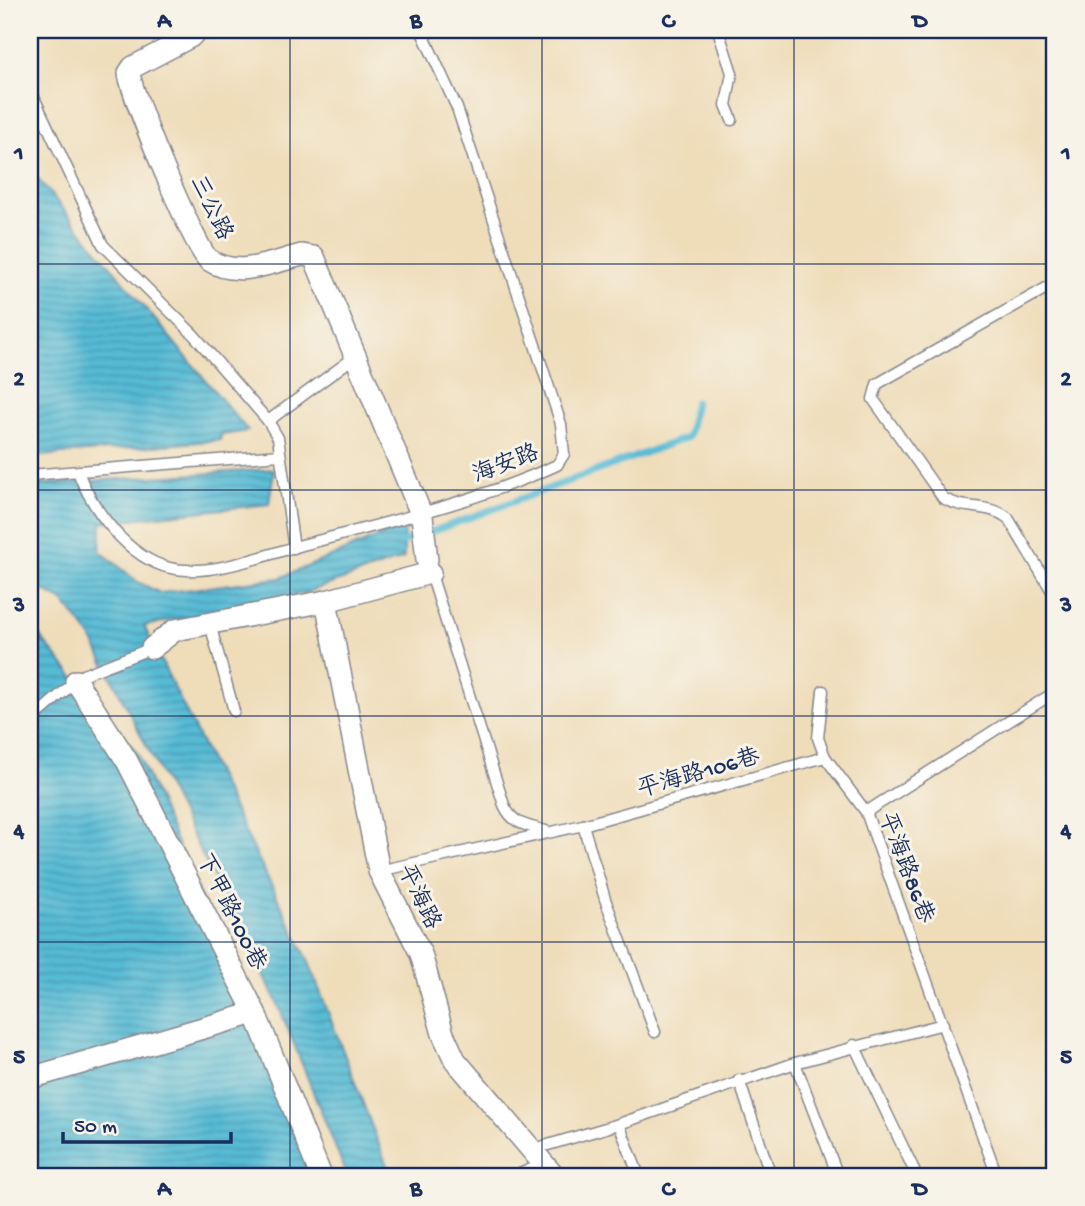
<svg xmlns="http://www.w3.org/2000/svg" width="1085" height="1206" viewBox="0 0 1085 1206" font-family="'Gochi Hand','LXGW WenKai TC',sans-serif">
  <defs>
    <pattern id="water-rules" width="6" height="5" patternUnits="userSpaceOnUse" patternTransform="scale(1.75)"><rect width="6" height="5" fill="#57bbd5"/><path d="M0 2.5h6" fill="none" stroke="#4798b0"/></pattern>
  </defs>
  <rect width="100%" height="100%" fill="#f7f3e8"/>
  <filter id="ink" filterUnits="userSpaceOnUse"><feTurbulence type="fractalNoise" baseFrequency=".0143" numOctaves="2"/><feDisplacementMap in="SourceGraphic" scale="14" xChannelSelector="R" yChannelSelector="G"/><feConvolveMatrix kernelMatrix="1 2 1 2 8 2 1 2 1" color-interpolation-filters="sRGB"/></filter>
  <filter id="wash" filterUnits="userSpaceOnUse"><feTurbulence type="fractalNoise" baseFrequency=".00686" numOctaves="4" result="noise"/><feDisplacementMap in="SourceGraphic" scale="28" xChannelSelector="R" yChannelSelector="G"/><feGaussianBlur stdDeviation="1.57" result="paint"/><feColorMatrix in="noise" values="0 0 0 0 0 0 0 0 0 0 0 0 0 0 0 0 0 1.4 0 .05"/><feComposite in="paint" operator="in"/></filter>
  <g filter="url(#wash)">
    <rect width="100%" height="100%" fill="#efddba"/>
    <!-- water -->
    <g fill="url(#water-rules)" stroke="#39759a" stroke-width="2">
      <polygon points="30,167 38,179 248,431 221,435 220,440 30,457"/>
      <polygon points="274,469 269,504 102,522 100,551 138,582 160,593 280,578 404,526 404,558 305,593 144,626 308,960 391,1176 347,1176 277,1002 91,637 63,601 30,583 30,485"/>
      <polygon points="30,625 137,752 280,1078 318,1176 30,1176"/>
    </g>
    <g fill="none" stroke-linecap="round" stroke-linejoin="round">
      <!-- stream -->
      <polyline stroke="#57bbd5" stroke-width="7" points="404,542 688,437 695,402"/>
    </g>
  </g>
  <g filter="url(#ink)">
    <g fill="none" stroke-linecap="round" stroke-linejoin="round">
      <defs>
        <g id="service">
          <polyline points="718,30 732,73 726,105 732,120"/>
          <polyline points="30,89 103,245 193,334 268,421 278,438 294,548"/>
          <path d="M1055,283L877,384L873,399L943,498C964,511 989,503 1008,518L1055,596"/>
          <polyline points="268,421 356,356"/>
          <path d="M78,472C93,510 128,558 170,568C207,577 260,557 295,547C384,523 473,503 557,465L564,454L561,424L457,108L421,30"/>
          <polyline points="30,475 280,455"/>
          <path d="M430,571L504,805C513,825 526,825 546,831"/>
          <polyline points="210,624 234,711"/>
          <polyline points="823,691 818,738 825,757 866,812 997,1176"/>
          <polyline points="30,721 83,675 152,648"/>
          <polyline points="866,812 1055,692"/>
          <polyline points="583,825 605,899 655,1032"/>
          <polyline points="379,871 583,825 825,757"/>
          <polyline points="854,1045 914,1170"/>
          <polyline points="795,1063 838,1176"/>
          <polyline points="739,1080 771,1176"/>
          <polyline points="619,1124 639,1176"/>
          <polyline points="531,1150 619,1124 795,1063 943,1024"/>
          <polyline points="515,1176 543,1164"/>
        </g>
        <g id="minor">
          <path d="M197,30L190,37L133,67L129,73C131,94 195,250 209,260C237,279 273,262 302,255L314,257L422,516L427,560"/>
          <polyline points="326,601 379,871 421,954 443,1034 455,1060 554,1176"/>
          <polyline points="152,648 175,630 326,601 430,573"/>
          <polyline points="76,681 127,761 255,1013 321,1176"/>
          <polyline points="30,1078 255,1013"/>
        </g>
      </defs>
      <!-- service casing -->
      <use href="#service" stroke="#85868c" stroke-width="13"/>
      <!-- minor casing -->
      <use href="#minor" stroke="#85868c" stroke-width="24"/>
      <!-- service -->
      <use href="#service" stroke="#fff" stroke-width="10"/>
      <!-- minor -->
      <use href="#minor" stroke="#fff" stroke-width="21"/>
    </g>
  </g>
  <!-- grid -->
  <path fill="none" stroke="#1b2f5e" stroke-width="2" stroke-opacity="0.55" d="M290,30V1176M542,30V1176M794,30V1176M30,264H1055M30,490H1055M30,716H1055M30,942H1055"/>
  <g text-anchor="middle" stroke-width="6" stroke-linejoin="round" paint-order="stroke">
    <!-- street labels -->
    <g font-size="23" fill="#1b2f5e" stroke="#f7f3e8">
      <text transform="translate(213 207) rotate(64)" y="8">三公路</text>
      <text transform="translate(505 462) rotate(-21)" y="8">海安路</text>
      <text transform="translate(698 771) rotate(-16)" y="8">平海路106巷</text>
      <text transform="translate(908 867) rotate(69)" y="8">平海路86巷</text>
      <text transform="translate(421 896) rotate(64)" y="8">平海路</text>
      <text transform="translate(233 911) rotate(63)" y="8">下甲路100巷</text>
    </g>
  </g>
  <!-- margin -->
  <rect width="1085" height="1206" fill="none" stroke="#f7f3e8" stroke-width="77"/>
  <!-- scale -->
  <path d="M63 1132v10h168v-10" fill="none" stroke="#1b2f5e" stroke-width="3.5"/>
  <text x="74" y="1132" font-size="21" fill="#1b2f5e" stroke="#f7f3e8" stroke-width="5" paint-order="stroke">50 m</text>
  <rect x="38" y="38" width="1008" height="1130" fill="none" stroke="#1b2f5e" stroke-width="2.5"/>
  <g font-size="23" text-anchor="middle" font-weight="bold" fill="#1b2f5e">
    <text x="164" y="27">A</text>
    <text x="416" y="27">B</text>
    <text x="668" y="27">C</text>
    <text x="920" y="27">D</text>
    <text x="19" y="159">1</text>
    <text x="1066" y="159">1</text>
    <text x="19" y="385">2</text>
    <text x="1066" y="385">2</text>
    <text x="19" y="611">3</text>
    <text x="1066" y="611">3</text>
    <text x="19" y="837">4</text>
    <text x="1066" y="837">4</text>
    <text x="19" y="1063">5</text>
    <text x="1066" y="1063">5</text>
    <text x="164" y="1195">A</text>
    <text x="416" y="1195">B</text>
    <text x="668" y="1195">C</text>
    <text x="920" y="1195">D</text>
  </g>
</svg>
